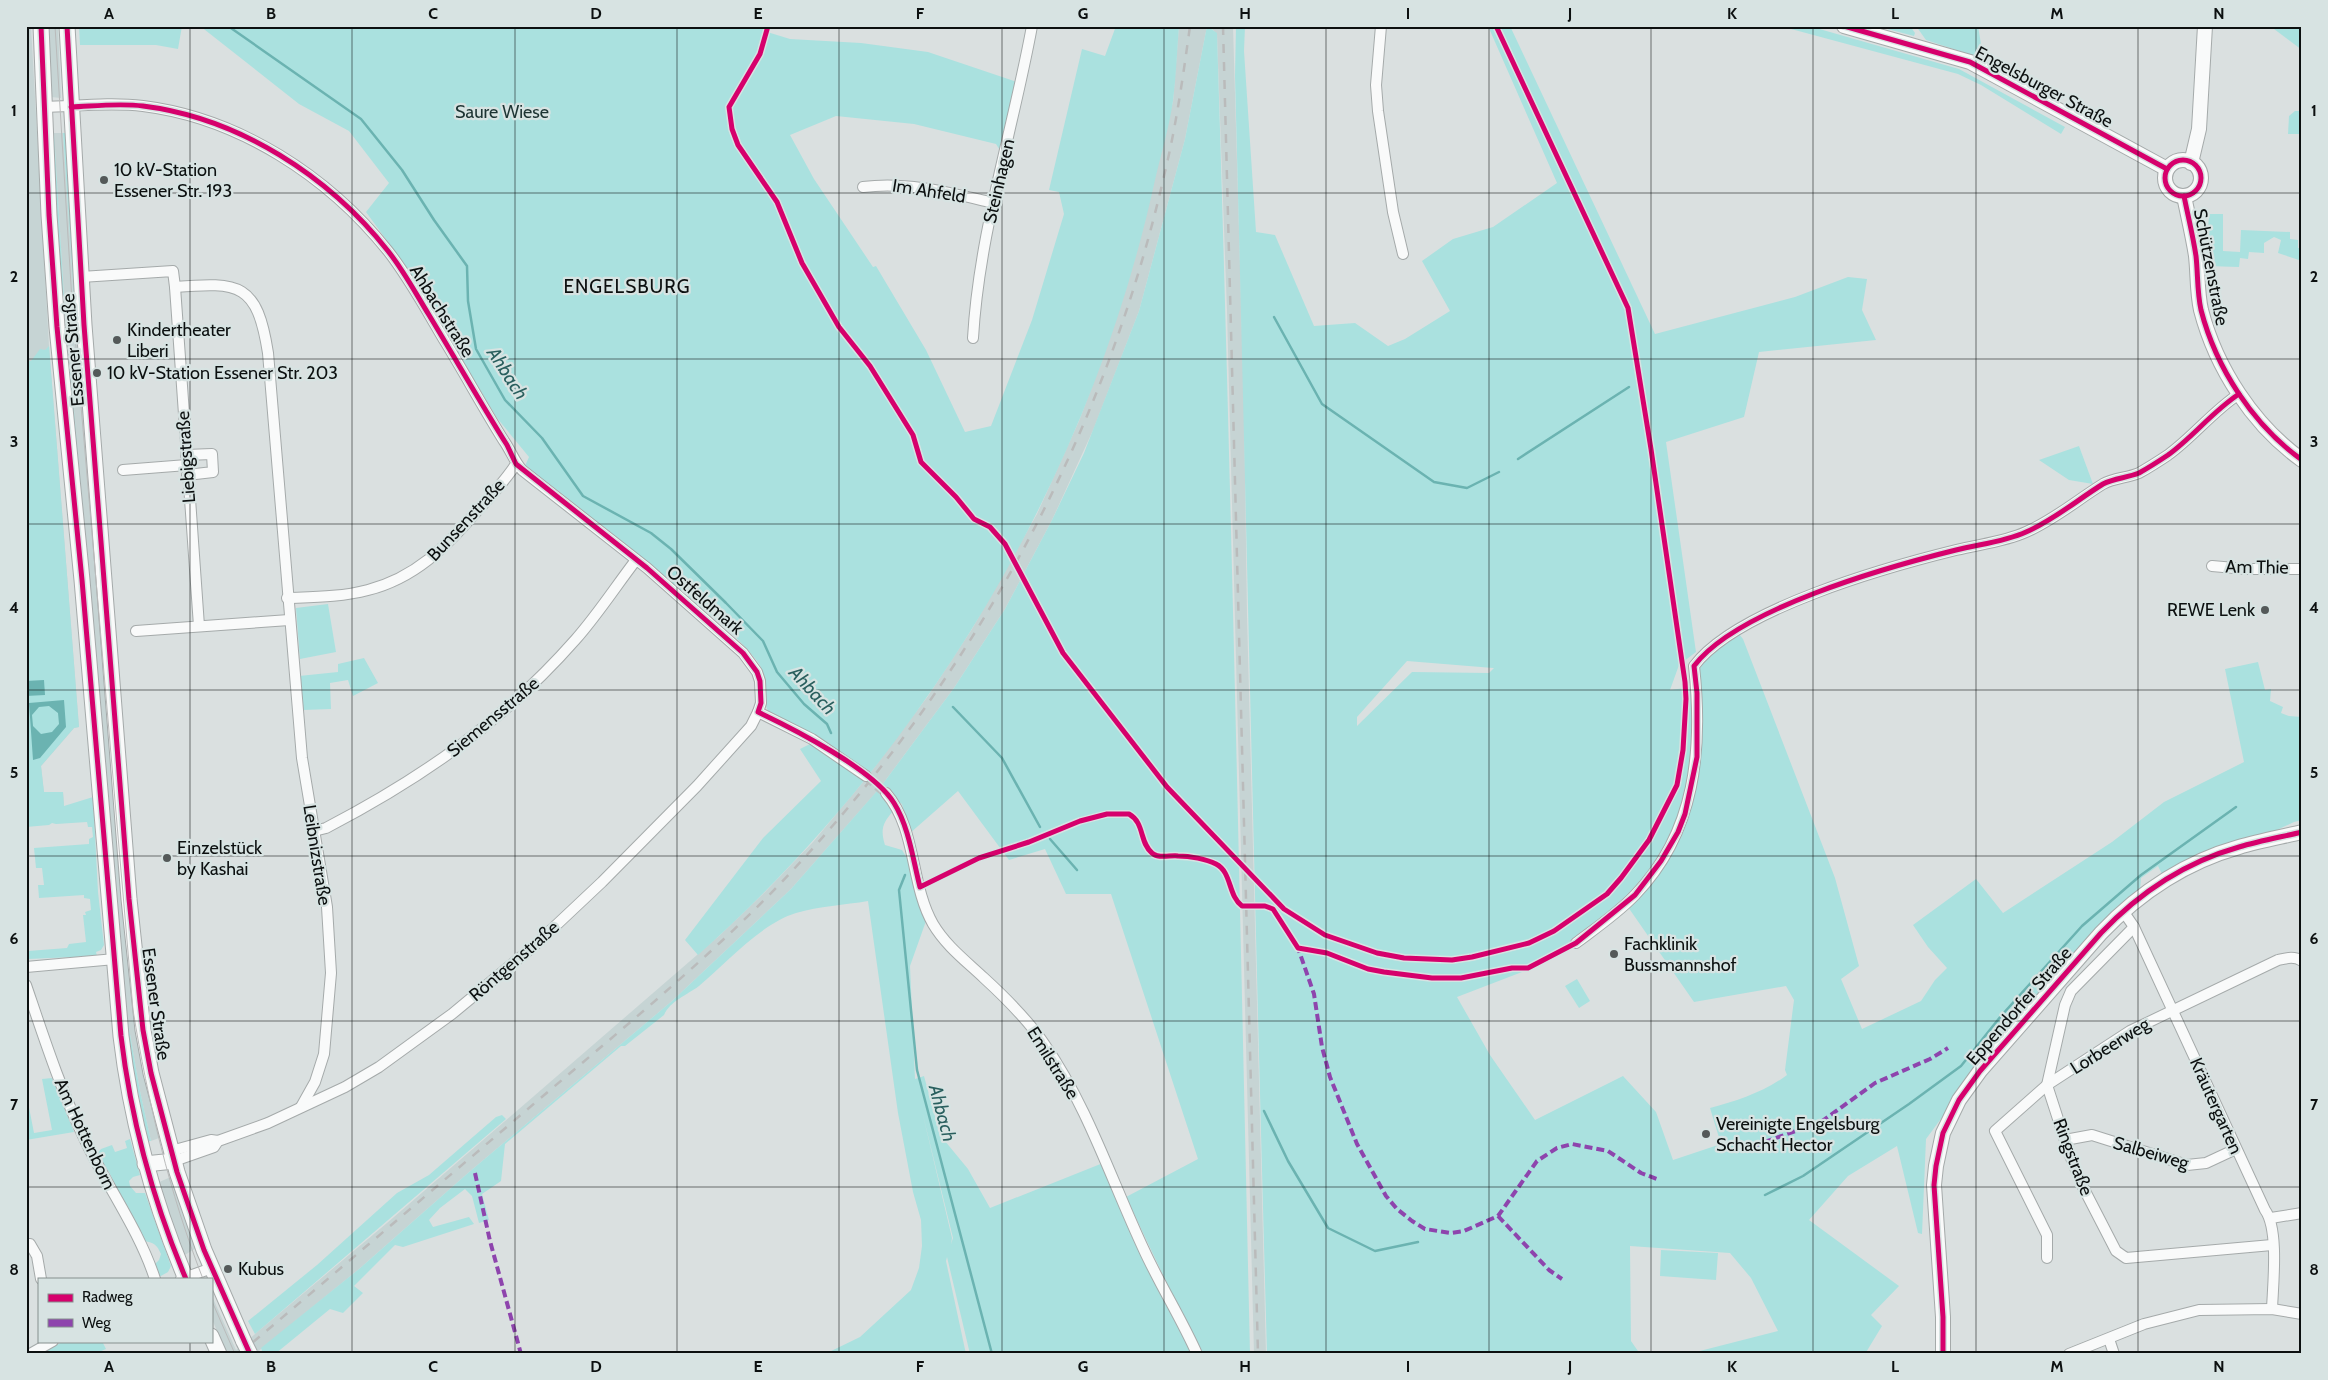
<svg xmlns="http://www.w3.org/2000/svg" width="2328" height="1380" viewBox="0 0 2328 1380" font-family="Cabin,sans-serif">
  <rect width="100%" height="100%" fill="#dae0e0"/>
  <!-- built -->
  <g fill="#c6d4d4">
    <polygon points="26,26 31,26 49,346 79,727 74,728 41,766 44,793 63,792 64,806 26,822"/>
    <polygon points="48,26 58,26 61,98 51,97"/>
    <polygon points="1179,26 1207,26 1185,139 1139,311 1094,428 1052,520 1005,609 954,688 879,789 791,889 672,1001 468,1173 359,1269 255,1354 227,1354 211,1317 211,1294 236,1350 387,1223 719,936 765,892 813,842 868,776 928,696 972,629 1037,514 1079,421 1104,355 1173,102"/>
    <polygon points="1209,26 1233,26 1244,403 1247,615 1266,1354 1254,1354 1227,311 1217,34"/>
    <polygon points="54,133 63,133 74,296 78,303 83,367 79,367 99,584 151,1099 159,1138 151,1141 140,1091 124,1000 88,564 70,367 66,366 60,303 64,296"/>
    <polygon points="173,1176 198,1247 183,1256 157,1183"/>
  </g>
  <!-- green -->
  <g fill="#aae1df" fill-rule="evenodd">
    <polygon points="79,26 182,26 178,49 156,45 80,45"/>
    <path d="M200,26H761L765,29L764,31L790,39L861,43L928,52L1017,82L1001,152L996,144L914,124L836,116L790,135L814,179L873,267L876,266L926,350L965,432L991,426L1032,320L1064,214L1059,192L1049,190L1082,49L1105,56L1116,26H1179C1177,51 1176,77 1173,101C1169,128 1161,154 1155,180C1090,478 925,753 698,955L685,940L763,838L821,781L800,749L820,739L769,712C760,700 770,677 757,661C739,637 714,619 691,599C637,553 580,511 525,466L529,457L497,418L404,264L366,212L389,183L349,131L299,104Z"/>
    <path d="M1207,26L1217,33C1231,473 1240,914 1250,1354H1198L1182,1315L1126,1197L1198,1159L1111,894H1066L1045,849L1009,860L958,791L909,834L902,804L879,789L954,688L1005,609L1052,520L1084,453L1139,311L1185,139Z"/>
    <path d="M1236,26H1245L1244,51L1256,232L1275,235L1314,326L1355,323L1388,346L1405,339L1450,311L1422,261L1453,239L1493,227L1557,183L1488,26H1510L1655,334L1795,297L1848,277L1867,279L1862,310L1876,340L1759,352L1744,417L1666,442L1696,652L1679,665L1670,690L1692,687C1694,740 1696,790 1670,839C1663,853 1654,866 1646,879L1651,881L1674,849L1688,817L1697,776L1700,758L1698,667L1708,654L1739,634L1743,639L1835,878L1859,966L1841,979L1862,1029L1921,1001L1935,980L1947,968L1928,947L1913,925L1976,879L2003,913L2112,842L2164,802L2244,762L2225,669L2258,662L2265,690L2271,689L2270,701L2283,707L2281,713L2289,716L2302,717V820L2294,822L2268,834L2210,852L2163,876L2158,866L2141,878L2140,890L2101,924L2066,962L1997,1043L1926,1139L1922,1234L1918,1233L1897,1146L1848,1176L1809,1220L1899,1286L1871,1315L1882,1326L1865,1354H1688L1778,1331L1751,1278L1730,1253L1630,1246L1631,1341L1640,1354H1267C1255,928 1246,502 1235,76ZM1407,661L1493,668H1494L1489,673L1412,672L1357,726V717ZM1628,907L1694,1002L1786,986L1794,1000L1785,1070L1787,1075C1764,1092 1737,1101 1710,1108L1721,1144L1673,1160L1656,1112L1623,1076L1535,1120L1490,1055L1457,997L1530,969L1575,947Z"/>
    <polygon points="1780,26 1809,26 1959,69 2065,127 2061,134 1981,85 1958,74"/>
    <polygon points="1876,26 1910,26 1915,33 1914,36"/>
    <polygon points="1916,26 1978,26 1983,56 1981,58 1926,40"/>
    <polygon points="2270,26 2302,26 2302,50"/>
    <polygon points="2295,111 2302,111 2302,134 2288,134 2289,116"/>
    <polygon points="51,132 54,133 64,296 59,297"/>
    <polygon points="63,133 69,133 78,296 74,297"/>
    <polygon points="2209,214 2223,214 2223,251 2240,252 2241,230 2290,232 2290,239 2298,240 2298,248 2302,248 2302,261 2278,253 2281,240 2274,237 2264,243 2264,253 2249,252 2248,259 2240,258 2239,267 2206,266"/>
    <polygon points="49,346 79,727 74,728 41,766 44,792 63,792 64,806 93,797 98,892 104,945 101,950 96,952 97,956 28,959 26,947 28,951 67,948 69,944 86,942 83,915 86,915 85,912 91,910 90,899 84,898 84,895 39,898 38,885 44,885 42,868 36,868 34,848 89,844 89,839 93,837 92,827 88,827 87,822 56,824 52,823 49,825 26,827 26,361 31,361 40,349 45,350"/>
    <polygon points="66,366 70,366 90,586"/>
    <polygon points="2079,446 2093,484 2069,480 2039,460"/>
    <polygon points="328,604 336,652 300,659 296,608"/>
    <polygon points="364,658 378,683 353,696 348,680 330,683 331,709 303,710 299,676 338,672 338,664"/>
    <path d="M877,791L893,811C883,823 880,829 885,845L902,850L910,863L926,921L910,966L915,1079L924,1076L940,1135L968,1169L990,1208L1103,1163L1193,1354H970L947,1257L946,1261L966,1354H825L860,1337L911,1290L919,1268L922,1246L921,1220L913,1192L898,1113L868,901C845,905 819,906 796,913C762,923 726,963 699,986C687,995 670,1001 664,1015L625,1046H621L505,1144L501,1181L482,1194L489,1220L479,1223L472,1196L465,1189L440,1208L429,1220L433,1227L469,1217L474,1224L403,1247L395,1245L354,1286L363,1293L343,1313L330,1309L275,1354H263L261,1348L359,1269L468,1173L672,1001L791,889ZM922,1111L953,1238L951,1244L952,1238Z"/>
    <polygon points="1577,979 1590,1001 1579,1008 1565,986"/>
    <polygon points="124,1000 140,1091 151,1141 148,1141 129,1048"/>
    <polygon points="52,1078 74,1132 26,1140 26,1092 34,1133 52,1130 42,1079"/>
    <polygon points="502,1115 506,1119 255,1334 248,1321 317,1265 397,1193 429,1175 496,1117"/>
    <path d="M130,1139L140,1175L133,1177L129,1181L130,1186L136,1193H145L171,1266L168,1272L159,1277L154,1265L159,1260L161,1254C157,1245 154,1242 143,1241L109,1172L97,1154L101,1149L112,1145L115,1152L127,1148L125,1141Z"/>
    <polygon points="1661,1250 1718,1253 1716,1280 1660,1276"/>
    <polygon points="64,1341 102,1341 106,1349 94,1354 41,1354"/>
  </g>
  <!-- water -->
  <g fill="#6bb3b1" fill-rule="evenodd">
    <polygon points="44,680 45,695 26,696 26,681"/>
    <path d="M64,700L66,727L40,758L33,760L29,703ZM49,706L58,713L59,724L52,732L41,734L33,726L32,715L39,707Z"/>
  </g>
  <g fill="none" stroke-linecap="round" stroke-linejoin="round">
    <!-- stream -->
    <g stroke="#6bb3b1" stroke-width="2.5">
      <polyline points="228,26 361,119 402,170 434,220 467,266 468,301 476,349 505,400 542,438 583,496 651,533 671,549 726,603 763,641 777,672 804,704 827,724 831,733"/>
      <polyline points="1274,317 1322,404 1434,482 1467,488 1499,472"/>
      <polyline points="1518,459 1629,387"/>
      <polyline points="953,707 1002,758 1040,827"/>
      <polyline points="1050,839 1077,870"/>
      <polyline points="905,875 899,890 917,1070 992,1354"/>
      <polyline points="1264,1111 1288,1161 1328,1228 1375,1251 1418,1242"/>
      <polyline points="1765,1195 1803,1176 1909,1104 1961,1066 2001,1016 2082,926 2141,875 2236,807"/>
    </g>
    <!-- minor-tunnel -->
    <polyline stroke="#bbc1c1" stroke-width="10" stroke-dasharray="10 5" stroke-linecap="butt" points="866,776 886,793"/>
    <defs>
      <g id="minor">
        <polyline points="1381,26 1376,85 1378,111 1393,212 1403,254"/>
        <path d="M45,107C77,106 111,102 143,106C239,118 328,176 388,251C410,279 428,313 446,343C466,376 484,409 504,441C511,451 514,461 522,470L647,568L743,653L757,672L760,681L761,703L758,712L812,739L866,776"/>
        <path d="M863,187C907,181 951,193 994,203"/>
        <path d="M81,277L173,271L175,287C240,282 257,283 268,353L302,758L327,907L331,973L324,1054L315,1082L301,1107"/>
        <polyline points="175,287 199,626"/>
        <path d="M973,338C979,233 1013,130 1032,26"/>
        <polyline points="186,455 212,454 213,472 187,475"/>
        <polyline points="123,470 187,465"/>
        <polyline points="2212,566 2246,569 2302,569"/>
        <path d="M287,598C314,597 342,597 368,590C415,578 446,547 477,511C491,496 505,481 516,464"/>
        <polyline points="136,631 289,620"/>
        <path d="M886,793C917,829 910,884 933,924C946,946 966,961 984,978C1007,999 1028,1020 1045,1045C1088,1107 1112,1182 1144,1250C1160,1285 1181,1318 1197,1354"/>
        <path d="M314,831L326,828C422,778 504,721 576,639C598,614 616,586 636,560"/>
        <path d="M2123,911L2134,927L2265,1210C2279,1229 2273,1284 2272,1309"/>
        <polyline points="2134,927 2071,991 2065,1005 2047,1085 2069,1153 2083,1187 2116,1251 2126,1258 2272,1245"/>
        <path d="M1576,943C1596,928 1618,913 1635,895C1696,832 1703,749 1694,666C1737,609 1887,567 1956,550C1980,544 2004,542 2026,532C2054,520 2077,500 2103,484C2114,478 2127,478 2139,473C2148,468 2159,461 2168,455C2193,437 2213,411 2239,394"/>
        <polyline points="26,967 115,959"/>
        <path d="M26,985C44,1038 61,1091 86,1142C108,1188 139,1230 155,1279"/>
        <polyline points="2065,1140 2092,1135 2187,1165 2206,1163 2236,1149"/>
        <polyline points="171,1151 211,1140 218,1141"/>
        <polyline points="174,1161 214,1147 218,1141 268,1123 345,1087 379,1067 452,1014 534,946 602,882 697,786 751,726 758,712"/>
        <polyline points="2271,1218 2302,1213"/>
        <polyline points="26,1244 30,1244 37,1256 41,1279"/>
        <path d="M2047,1258V1235L1995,1131L2047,1085L2130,1031L2278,960C2287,958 2294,956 2302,961"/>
        <polyline points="181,1279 212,1268"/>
        <polyline points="2109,1339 2114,1354"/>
        <polyline points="30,1354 53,1341"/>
        <polyline points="2069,1354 2144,1324 2199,1310 2272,1309 2302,1314"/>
      </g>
      <g id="tertiary">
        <polyline points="1844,26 1970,62 2167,169"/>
        <circle cx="2183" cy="178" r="18"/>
        <polyline points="2191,163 2199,129 2205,26"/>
        <path d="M2184,196C2188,216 2193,236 2196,256C2198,274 2197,292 2201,310C2216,368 2253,425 2302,460"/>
        <path d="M1943,1354V1317L1934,1185L1936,1166L1943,1133L1959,1100L1980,1071L2101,933C2139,893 2186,862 2239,847C2259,841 2281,837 2302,832"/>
      </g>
      <g id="secondary">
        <path d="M41,26L49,215L57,327L82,580L121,1036C131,1120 153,1201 186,1279"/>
        <polyline points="67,26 84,325 129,899 143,1030 151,1073 177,1172 204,1250 244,1342"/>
        <polyline points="145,1164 174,1161"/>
        <polyline points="211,1336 219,1354"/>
      </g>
    </defs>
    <!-- minor casing -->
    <use href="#minor" stroke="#a5aaaa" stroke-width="12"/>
    <!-- tertiary casing -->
    <use href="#tertiary" stroke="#a5aaaa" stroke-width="16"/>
    <!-- secondary casing -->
    <use href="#secondary" stroke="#a5aaaa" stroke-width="17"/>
    <!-- minor -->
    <use href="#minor" stroke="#f9fafa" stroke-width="10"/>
    <!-- tertiary -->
    <use href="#tertiary" stroke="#f9fafa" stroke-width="14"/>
    <!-- secondary -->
    <use href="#secondary" stroke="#f9fafa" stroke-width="15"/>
    <!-- tram -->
    <g stroke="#babbbb" stroke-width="1">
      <path d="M55,26L72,301L133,1010C148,1102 169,1192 203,1279"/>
      <polyline points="211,1299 235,1354"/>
    </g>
    <!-- rail -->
    <g stroke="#babbbb" stroke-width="2.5" stroke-dasharray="9 9" stroke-linecap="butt">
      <polyline points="1223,26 1258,1354"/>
      <path d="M239,1354C341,1268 442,1182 543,1096C622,1029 703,963 776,888C966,690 1103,444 1164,176C1176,127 1183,77 1190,26"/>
    </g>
    <defs>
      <polyline id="secondary-bridge" points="244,1342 250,1354"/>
    </defs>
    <!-- secondary-bridge casing -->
    <use href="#secondary-bridge" stroke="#a5aaaa" stroke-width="17" stroke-linecap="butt"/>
    <!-- secondary-bridge -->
    <use href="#secondary-bridge" stroke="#f9fafa" stroke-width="15"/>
    <!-- quiet -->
    <g stroke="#8e44ad" stroke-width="4" stroke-dasharray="8 4" stroke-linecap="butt">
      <polyline points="1297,945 1314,994 1322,1047 1330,1077 1357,1144 1386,1196 1397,1209 1412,1221 1425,1229 1451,1233 1464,1231 1498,1216 1537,1161 1557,1148 1572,1144 1608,1151 1641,1173 1657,1179"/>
      <polyline points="1742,1150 1821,1122 1875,1083 1930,1059 1948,1048"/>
      <polyline points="475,1173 490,1241 521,1354"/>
      <polyline points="1498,1216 1549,1270 1562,1279"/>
    </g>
    <defs>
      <g id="cycleway">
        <path d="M41,26L49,215L57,327L82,580L121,1036C131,1120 153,1201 186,1279"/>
        <polyline points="67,26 84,325 129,899 143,1030 151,1073 177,1172 204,1250 250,1354"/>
        <polyline points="768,26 760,54 729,107 732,129 738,145 777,202 802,263 839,327 870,366 913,435 921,462 956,497 974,519 990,527 1005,544 1063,653 1167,787 1284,909 1325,935 1377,953 1404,958 1452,960 1472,957 1529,943 1554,931 1607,894 1621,878 1649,840 1677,785 1683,750 1686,699 1685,682 1651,449 1628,308 1496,26"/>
        <polyline points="1844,26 1970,62 2167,169"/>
        <path d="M71,107C95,106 119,103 143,106C239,118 329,176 388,251C404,271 416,294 429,315C455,358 480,402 507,445L516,464L647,568L743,653L757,672L760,681L761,703L758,712C794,729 874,770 894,803C909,827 913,860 920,887L979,858L1029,842L1080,821L1107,814H1129C1145,823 1139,842 1152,853C1158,859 1170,855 1178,856C1190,856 1206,859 1216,864C1232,872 1228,896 1242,906H1265L1273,909L1298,948L1327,953L1368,969L1384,972L1432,978H1461L1512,968H1528L1576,943L1635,895L1661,861L1678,832L1685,814L1697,757V693L1694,666C1737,609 1887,567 1956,550C1980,544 2004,542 2026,532C2054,520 2077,500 2103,484C2114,478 2127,478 2139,473C2148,468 2159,461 2168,455C2193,437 2213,411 2239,394"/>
        <circle cx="2183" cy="178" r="18"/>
        <path d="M2184,196C2188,216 2193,236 2196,256C2198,274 2197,292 2201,310C2216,368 2253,425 2302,460"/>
        <path d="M1943,1354V1317L1934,1185L1936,1166L1943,1133L1959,1100L1980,1071L2101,933C2139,893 2186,862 2239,847C2259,841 2281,837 2302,832"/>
      </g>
    </defs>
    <!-- cycleway casing -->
    <use href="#cycleway" stroke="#d7e3e2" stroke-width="8"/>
    <!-- cycleway -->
    <use href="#cycleway" stroke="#d6006c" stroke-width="5"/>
  </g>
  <!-- grid -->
  <path fill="none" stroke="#0c1010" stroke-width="1" stroke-opacity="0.55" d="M190,26V1279M352,26V1354M515,26V1354M677,26V1354M839,26V1354M1002,26V1354M1164,26V1354M1326,26V1354M1489,26V1354M1651,26V1354M1813,26V1354M1976,26V1354M2138,26V1354M26,193H2302M26,359H2302M26,524H2302M26,690H2302M26,856H2302M26,1021H2302M26,1187H2302M190,1341V1354"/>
  <!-- markers -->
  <g fill="#545959" stroke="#d7e3e2" stroke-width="2">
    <circle cx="104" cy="180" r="5"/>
    <circle cx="117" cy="340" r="5"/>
    <circle cx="97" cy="373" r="5"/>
    <circle cx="2265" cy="610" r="5"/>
    <circle cx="167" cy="858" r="5"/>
    <circle cx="1614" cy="954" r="5"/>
    <circle cx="1706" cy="1134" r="5"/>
    <circle cx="228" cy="1269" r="5"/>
  </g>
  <g text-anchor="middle" stroke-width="4.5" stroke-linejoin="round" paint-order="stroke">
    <!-- street labels -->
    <g font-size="18" fill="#0c1010" stroke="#d7e3e2">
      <text transform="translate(2044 87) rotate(28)" y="6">Engelsburger Straße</text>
      <text transform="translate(999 181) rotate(-77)" y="6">Steinhagen</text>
      <text transform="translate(929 191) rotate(9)" y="6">Im Ahfeld</text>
      <text transform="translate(2211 267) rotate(79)" y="6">Schützenstraße</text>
      <text transform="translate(442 311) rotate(58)" y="6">Ahbachstraße</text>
      <text transform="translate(73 350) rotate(-95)" y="6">Essener Straße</text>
      <text transform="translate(186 457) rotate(-94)" y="6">Liebigstraße</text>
      <text transform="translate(466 520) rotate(-47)" y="6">Bunsenstraße</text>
      <text transform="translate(2257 567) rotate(1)" y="6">Am Thie</text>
      <text transform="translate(705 600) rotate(41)" y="6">Ostfeldmark</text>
      <text transform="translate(493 717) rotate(-40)" y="6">Siemensstraße</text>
      <text transform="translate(317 855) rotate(81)" y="6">Leibnizstraße</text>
      <text transform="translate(514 961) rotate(-41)" y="6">Röntgenstraße</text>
      <text transform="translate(156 1004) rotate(82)" y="6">Essener Straße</text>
      <text transform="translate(2019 1006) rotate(-49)" y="6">Eppendorfer Straße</text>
      <text transform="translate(2110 1046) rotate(-32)" y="6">Lorbeerweg</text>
      <text transform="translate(1053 1063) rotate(58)" y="6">Emilstraße</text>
      <text transform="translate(2216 1106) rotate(66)" y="6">Kräutergarten</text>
      <text transform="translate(85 1134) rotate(65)" y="6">Am Hottenborn</text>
      <text transform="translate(2151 1153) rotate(16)" y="6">Salbeiweg</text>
      <text transform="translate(2073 1157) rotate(69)" y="6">Ringstraße</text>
    </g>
    <!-- park labels -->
    <g font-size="18" fill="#1d3433" stroke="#d7e3e2">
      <text x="502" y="118">Saure Wiese</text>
    </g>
    <!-- poi labels -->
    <g font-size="18" fill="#0c1010" stroke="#d7e3e2" text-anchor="start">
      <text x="114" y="176">10 kV-Station<tspan x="114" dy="21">Essener Str. 193</tspan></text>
      <text x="127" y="336">Kindertheater<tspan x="127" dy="21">Liberi</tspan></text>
      <text x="107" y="379">10 kV-Station Essener Str. 203</text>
      <text x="2255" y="616" text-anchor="end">REWE Lenk</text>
      <text x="177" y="854">Einzelstück<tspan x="177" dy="21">by Kashai</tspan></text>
      <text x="1624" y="950">Fachklinik<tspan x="1624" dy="21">Bussmannshof</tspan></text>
      <text x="1716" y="1130">Vereinigte Engelsburg<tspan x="1716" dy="21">Schacht Hector</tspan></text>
      <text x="238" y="1275">Kubus</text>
    </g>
    <!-- neighbourhood labels -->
    <g font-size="19" letter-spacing="1" fill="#0c1010" stroke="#d7e3e2">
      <text x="627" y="293">ENGELSBURG</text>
    </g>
    <!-- water labels -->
    <g font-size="19" font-style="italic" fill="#295f5e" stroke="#d7e3e2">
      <text transform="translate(508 373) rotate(57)" y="7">Ahbach</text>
      <text transform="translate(813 690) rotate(47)" y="7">Ahbach</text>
      <text transform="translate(943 1113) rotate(75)" y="7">Ahbach</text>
    </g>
  </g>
  <!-- border -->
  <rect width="2328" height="1380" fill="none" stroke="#d7e3e2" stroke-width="55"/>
  <!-- legend -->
  <rect x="38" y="1278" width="175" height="65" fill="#d7e3e2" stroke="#868f8e"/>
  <rect x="48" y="1294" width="25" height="8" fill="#d6006c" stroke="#868f8e"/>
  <text x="82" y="1302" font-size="15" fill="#0c1010">Radweg</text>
  <rect x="48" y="1319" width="25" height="8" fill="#8e44ad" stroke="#868f8e"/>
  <text x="82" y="1328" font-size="15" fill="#0c1010">Weg</text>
  <rect x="28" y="28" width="2272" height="1324" fill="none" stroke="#0c1010" stroke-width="2"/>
  <g font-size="16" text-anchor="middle" font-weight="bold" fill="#0c1010">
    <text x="109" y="19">A</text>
    <text x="271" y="19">B</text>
    <text x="433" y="19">C</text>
    <text x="596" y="19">D</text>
    <text x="758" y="19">E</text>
    <text x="920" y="19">F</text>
    <text x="1083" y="19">G</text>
    <text x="1245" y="19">H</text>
    <text x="1408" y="19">I</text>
    <text x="1570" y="19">J</text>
    <text x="1732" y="19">K</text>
    <text x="1895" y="19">L</text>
    <text x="2057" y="19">M</text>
    <text x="2219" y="19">N</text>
    <text x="14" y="116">1</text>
    <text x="2314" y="116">1</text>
    <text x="14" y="282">2</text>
    <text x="2314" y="282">2</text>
    <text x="14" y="447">3</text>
    <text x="2314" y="447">3</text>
    <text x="14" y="613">4</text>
    <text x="2314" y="613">4</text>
    <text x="14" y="778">5</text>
    <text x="2314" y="778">5</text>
    <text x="14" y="944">6</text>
    <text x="2314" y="944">6</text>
    <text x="14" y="1110">7</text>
    <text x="2314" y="1110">7</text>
    <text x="14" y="1275">8</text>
    <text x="2314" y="1275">8</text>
    <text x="109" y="1372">A</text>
    <text x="271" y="1372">B</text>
    <text x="433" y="1372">C</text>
    <text x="596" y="1372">D</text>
    <text x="758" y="1372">E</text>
    <text x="920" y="1372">F</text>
    <text x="1083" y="1372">G</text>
    <text x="1245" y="1372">H</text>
    <text x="1408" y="1372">I</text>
    <text x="1570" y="1372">J</text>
    <text x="1732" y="1372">K</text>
    <text x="1895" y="1372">L</text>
    <text x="2057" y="1372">M</text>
    <text x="2219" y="1372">N</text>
  </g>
</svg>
